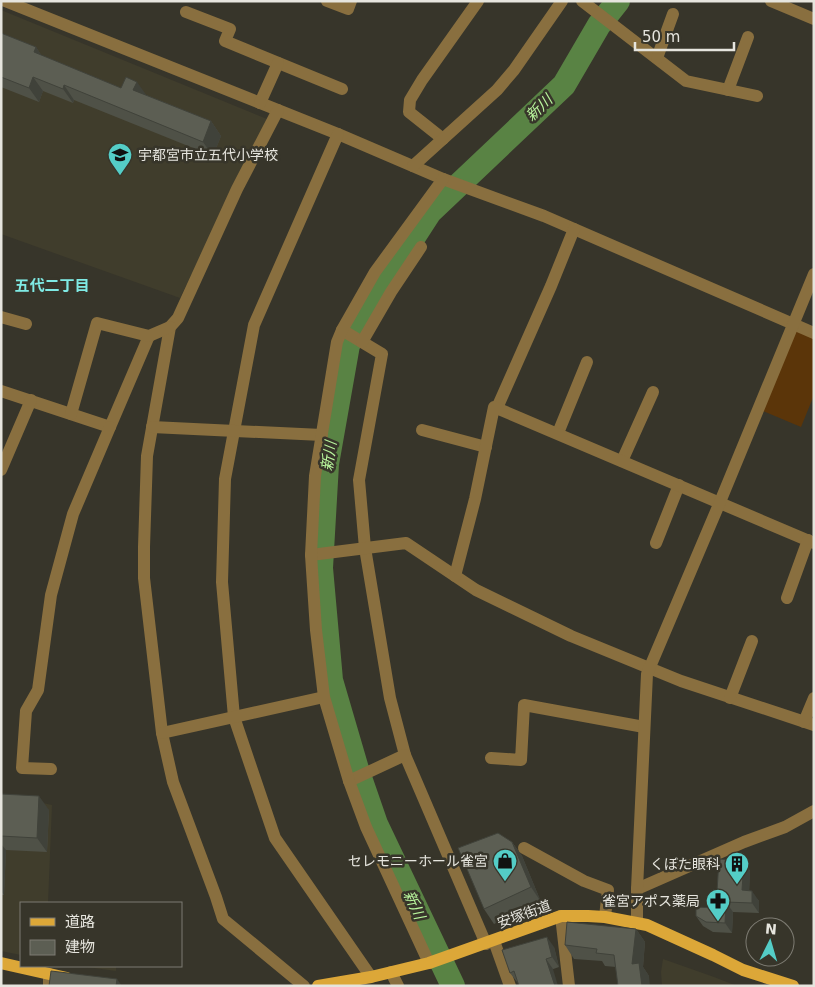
<svg xmlns="http://www.w3.org/2000/svg" width="815" height="987" viewBox="0 0 815 987" font-family="'DejaVu Sans','Noto Sans JP',sans-serif">
  <rect width="100%" height="100%" fill="#37352a"/>
  <!-- built -->
  <g fill="#403d2c">
    <polygon points="1,10 267,119 180,298 1,234"/>
    <polygon points="1,794 52,805 48,903 21,903 21,955 1,951"/>
    <polygon points="663,959 714,977 737,986 662,986 661,972"/>
    <polygon points="80,966 116,966 116,971"/>
  </g>
  <!-- green -->
  <polygon fill="#5b3509" points="796,331 814,337 814,395 801,427 763,411"/>
  <g fill="none" stroke-linecap="round" stroke-linejoin="round">
    <!-- river -->
    <polyline stroke="#598344" stroke-width="24" points="453,986 376,824 357,769 331,680 321,568 327,464 348,345 369,306 430,212 564,85 599,25 618,1"/>
    <!-- minor -->
    <g stroke="#896f3f" stroke-width="12">
      <polyline points="5,1 338,134 443,179 544,216 814,333"/>
      <polyline points="327,1 348,9 351,1"/>
      <polyline points="582,1 686,81 757,96"/>
      <polyline points="771,1 814,19"/>
      <polyline points="186,12 230,29 225,41 342,89"/>
      <polyline points="657,58 673,14"/>
      <polyline points="728,90 748,37"/>
      <polyline points="260,103 278,63"/>
      <polyline points="278,110 237,189 178,318 170,327 147,456 144,547 144,578 162,733 173,782 216,897 223,919 304,986"/>
      <polyline points="338,134 254,325 225,479 222,582 234,717 275,838 371,977"/>
      <polyline points="443,139 409,112 410,100 422,80 478,1"/>
      <polyline points="413,166 497,90 514,70 562,1"/>
      <polyline points="1,317 26,324"/>
      <polyline points="342,330 382,354 359,480 365,548 390,698 405,755 486,944"/>
      <polyline points="362,342 391,292 421,247"/>
      <polyline points="1,391 110,427 149,336"/>
      <polyline points="497,408 551,286 574,229"/>
      <polyline points="71,414 97,323 149,336 170,327"/>
      <polyline points="152,427 322,435"/>
      <polyline points="422,430 486,447"/>
      <polyline points="558,433 587,362"/>
      <polyline points="622,461 653,392"/>
      <polyline points="1,470 31,400"/>
      <polyline points="656,543 679,485"/>
      <polyline points="311,555 406,543 476,590 571,636 681,681 814,725"/>
      <polyline points="455,576 475,499 494,407 814,543"/>
      <polyline points="787,598 808,540"/>
      <polyline points="730,698 752,641"/>
      <polyline points="804,722 814,698"/>
      <polyline points="162,733 324,697"/>
      <polyline points="491,758 521,760 524,705 644,727"/>
      <polyline points="51,769 22,768 26,711 38,690 51,595 73,514 110,427"/>
      <polyline points="349,781 405,755"/>
      <polyline points="524,848 584,881 608,890 605,917"/>
      <polyline points="637,889 744,842 785,827 814,811"/>
      <polyline points="561,916 569,986"/>
      <polyline points="637,922 637,889 647,674 720,502 814,274"/>
      <polyline points="494,941 510,986"/>
      <polyline points="429,963 366,827 349,781 324,697 316,630 311,555 315,476 337,342 342,330 375,272 443,179"/>
      <polyline points="391,972 398,986"/>
      <polyline points="49,986 49,974"/>
    </g>
    <!-- major -->
    <g stroke="#dca738" stroke-width="12">
      <polyline points="1,963 67,978"/>
      <polyline points="318,986 371,977 429,963 561,916 588,916 605,917 647,925 713,955 743,970 793,986"/>
    </g>
  </g>
  <!-- wall -->
  <g fill="#4f5147">
    <polygon points="1,33 36,47 41,55 121,88 146,95 211,121 221,136 213,156 74,100 73,103 43,91 39,102 1,87"/>
    <polygon points="1,794 49,810 47,852 6,850 4,895 1,895"/>
    <polygon points="512,842 522,856 541,902 494,924 484,909"/>
    <polygon points="744,861 750,871 749,890 759,901 759,913 733,912 732,933 713,932 703,926 696,916 716,908"/>
    <polygon points="636,929 645,942 643,967 649,976 616,967 605,966 602,961 574,959 565,945"/>
    <polygon points="554,947 559,967 517,982 510,973"/>
  </g>
  <!-- shaded-wall -->
  <g fill="#40423a">
    <polygon points="36,47 46,62 34,52"/>
    <polygon points="33,77 43,91 39,102 29,88"/>
    <polygon points="137,82 147,96 133,90"/>
    <polygon points="64,85 74,100 73,103 63,89"/>
    <polygon points="211,121 221,136 213,156 203,142"/>
    <polygon points="39,796 49,810 47,852 37,838"/>
    <polygon points="512,842 522,856 541,902 531,887"/>
    <polygon points="1,844 6,850 4,895 1,891"/>
    <polygon points="744,861 750,871 749,900 742,890"/>
    <polygon points="752,891 759,901 759,913 752,903"/>
    <polygon points="726,902 733,912 732,933 725,923"/>
    <polygon points="636,929 645,942 643,967 649,976 650,986 642,986 632,964"/>
    <polygon points="547,937 554,947 559,967 552,957"/>
    <polygon points="546,959 553,969 558,986 555,986"/>
    <polygon points="117,979 122,986 116,986"/>
  </g>
  <!-- building -->
  <g fill="#5c5e53" stroke="#40423a">
    <polygon points="1,33 36,47 34,52 121,88 126,77 137,82 133,90 211,121 203,142 64,85 63,89 33,77 29,88 1,77"/>
    <polygon points="1,794 39,796 37,838 1,836"/>
    <polygon points="498,833 512,842 531,887 484,909 458,848"/>
    <polygon points="719,859 744,861 742,890 752,891 752,903 726,902 725,923 706,922 696,916 696,907 716,908"/>
    <polygon points="567,922 636,929 632,964 639,963 642,986 618,986 614,955 596,953 597,949 565,945"/>
    <polygon points="547,937 552,957 546,959 555,986 519,986 514,971 510,973 502,950"/>
    <polygon points="51,971 117,979 116,986 49,986"/>
  </g>
  <!-- icons -->
  <defs>
    <symbol id="school-pin" viewBox="-11 -11 22 30"><path d="M0 17L-7.5 6A9.5 9.5 0 1 1 7.5 6Z" fill="#54cdc7" stroke="#37352a"/><path d="M0-5L7-2L0 1L-7-2ZM-4 1L0 2.5L4 1V4Q0 6-4 4Z" fill="#111"/></symbol>
    <symbol id="shop-pin" viewBox="-11 -11 22 30"><path d="M0 17L-7.5 6A9.5 9.5 0 1 1 7.5 6Z" fill="#54cdc7" stroke="#37352a"/><path d="M-5-2.5h2.3a2.7 3.5 0 0 1 5.4 0H5L5.5 6h-11ZM-1.5-2.5h3a1.5 2.3 0 0 0-3 0Z" fill="#111"/></symbol>
    <symbol id="building-pin" viewBox="-11 -11 22 30"><path d="M0 17L-7.5 6A9.5 9.5 0 1 1 7.5 6Z" fill="#54cdc7" stroke="#37352a"/><path d="M-4-6H4V6H1V3H-1V6H-4ZM-2.5-4.3h1.7v1.8h-1.7ZM.8-4.3h1.7v1.8H.8ZM-2.5-1h1.7V.8h-1.7ZM.8-1h1.7V.8H.8Z" fill="#111"/></symbol>
    <symbol id="pharmacy-pin" viewBox="-11 -11 22 30"><path d="M0 17L-7.5 6A9.5 9.5 0 1 1 7.5 6Z" fill="#54cdc7" stroke="#37352a"/><path d="M-2-6h4v4h4v4h-4v4h-4v-4h-4v-4h4Z" fill="#111"/></symbol>
  </defs>
  <g fill-rule="evenodd">
    <use href="#school-pin" x="106" y="141" width="28" height="38"/>
    <use href="#shop-pin" x="491" y="847" width="28" height="38"/>
    <use href="#building-pin" x="723" y="850" width="28" height="38"/>
    <use href="#pharmacy-pin" x="704" y="887" width="28" height="38"/>
  </g>
  <g text-anchor="middle" stroke-width="5" stroke-linejoin="round" paint-order="stroke">
    <!-- poi labels -->
    <g font-size="14" fill="#e6e5de" stroke="#37352a" text-anchor="end">
      <text x="138" y="160" text-anchor="start">宇都宮市立五代小学校</text>
      <text x="488" y="866">セレモニーホール雀宮</text>
      <text x="720" y="869">くぼた眼科</text>
      <text x="700" y="906">雀宮アポス薬局</text>
    </g>
    <!-- street labels -->
    <g font-size="14" fill="#e6e5de" stroke="#37352a">
      <text transform="translate(524 914) rotate(-20)" y="5">安塚街道</text>
    </g>
    <!-- water labels -->
    <g font-size="15" font-style="italic" fill="#baf79e" stroke="#37352a">
      <text transform="translate(539 108) rotate(-44)" y="5">新川</text>
      <text transform="translate(329 456) rotate(-82)" y="5">新川</text>
      <text transform="translate(414 905) rotate(65)" y="5">新川</text>
    </g>
    <!-- neighbourhood labels -->
    <g font-size="15" font-weight="bold" fill="#7feae4" stroke="#37352a">
      <text x="52" y="291">五代二丁目</text>
    </g>
  </g>
  <!-- border -->
  <rect width="815" height="987" fill="none" stroke="#e6e5de" stroke-width="5"/>
  <!-- legend -->
  <rect x="20" y="902" width="162" height="65" fill="#37352a" stroke="#7d7b72"/>
  <rect x="30" y="918" width="25" height="8" fill="#dca738" stroke="#7d7b72"/>
  <text x="65" y="927" font-size="15" fill="#e6e5de">道路</text>
  <rect x="30" y="940" width="25" height="15" fill="#5c5e53" stroke="#7d7b72"/>
  <text x="65" y="952" font-size="15" fill="#e6e5de">建物</text>
  <!-- north arrow -->
  <g transform="translate(770 942) rotate(5)"><circle r="24" fill="#37352a" stroke="#7d7b72"/>
  <path d="M0-4L9 19L0 12L-9 19Z" fill="#54cdc7"/>
  <text y="-8" font-size="14" font-weight="bold" text-anchor="middle" fill="#e6e5de">N</text>
  </g>
  <!-- scale -->
  <path d="M635 42v8h99v-8" fill="none" stroke="#e6e5de" stroke-width="2.5"/>
  <text x="642" y="42" font-size="15" fill="#e6e5de" stroke="#37352a" stroke-width="4" paint-order="stroke">50 m</text>
</svg>
